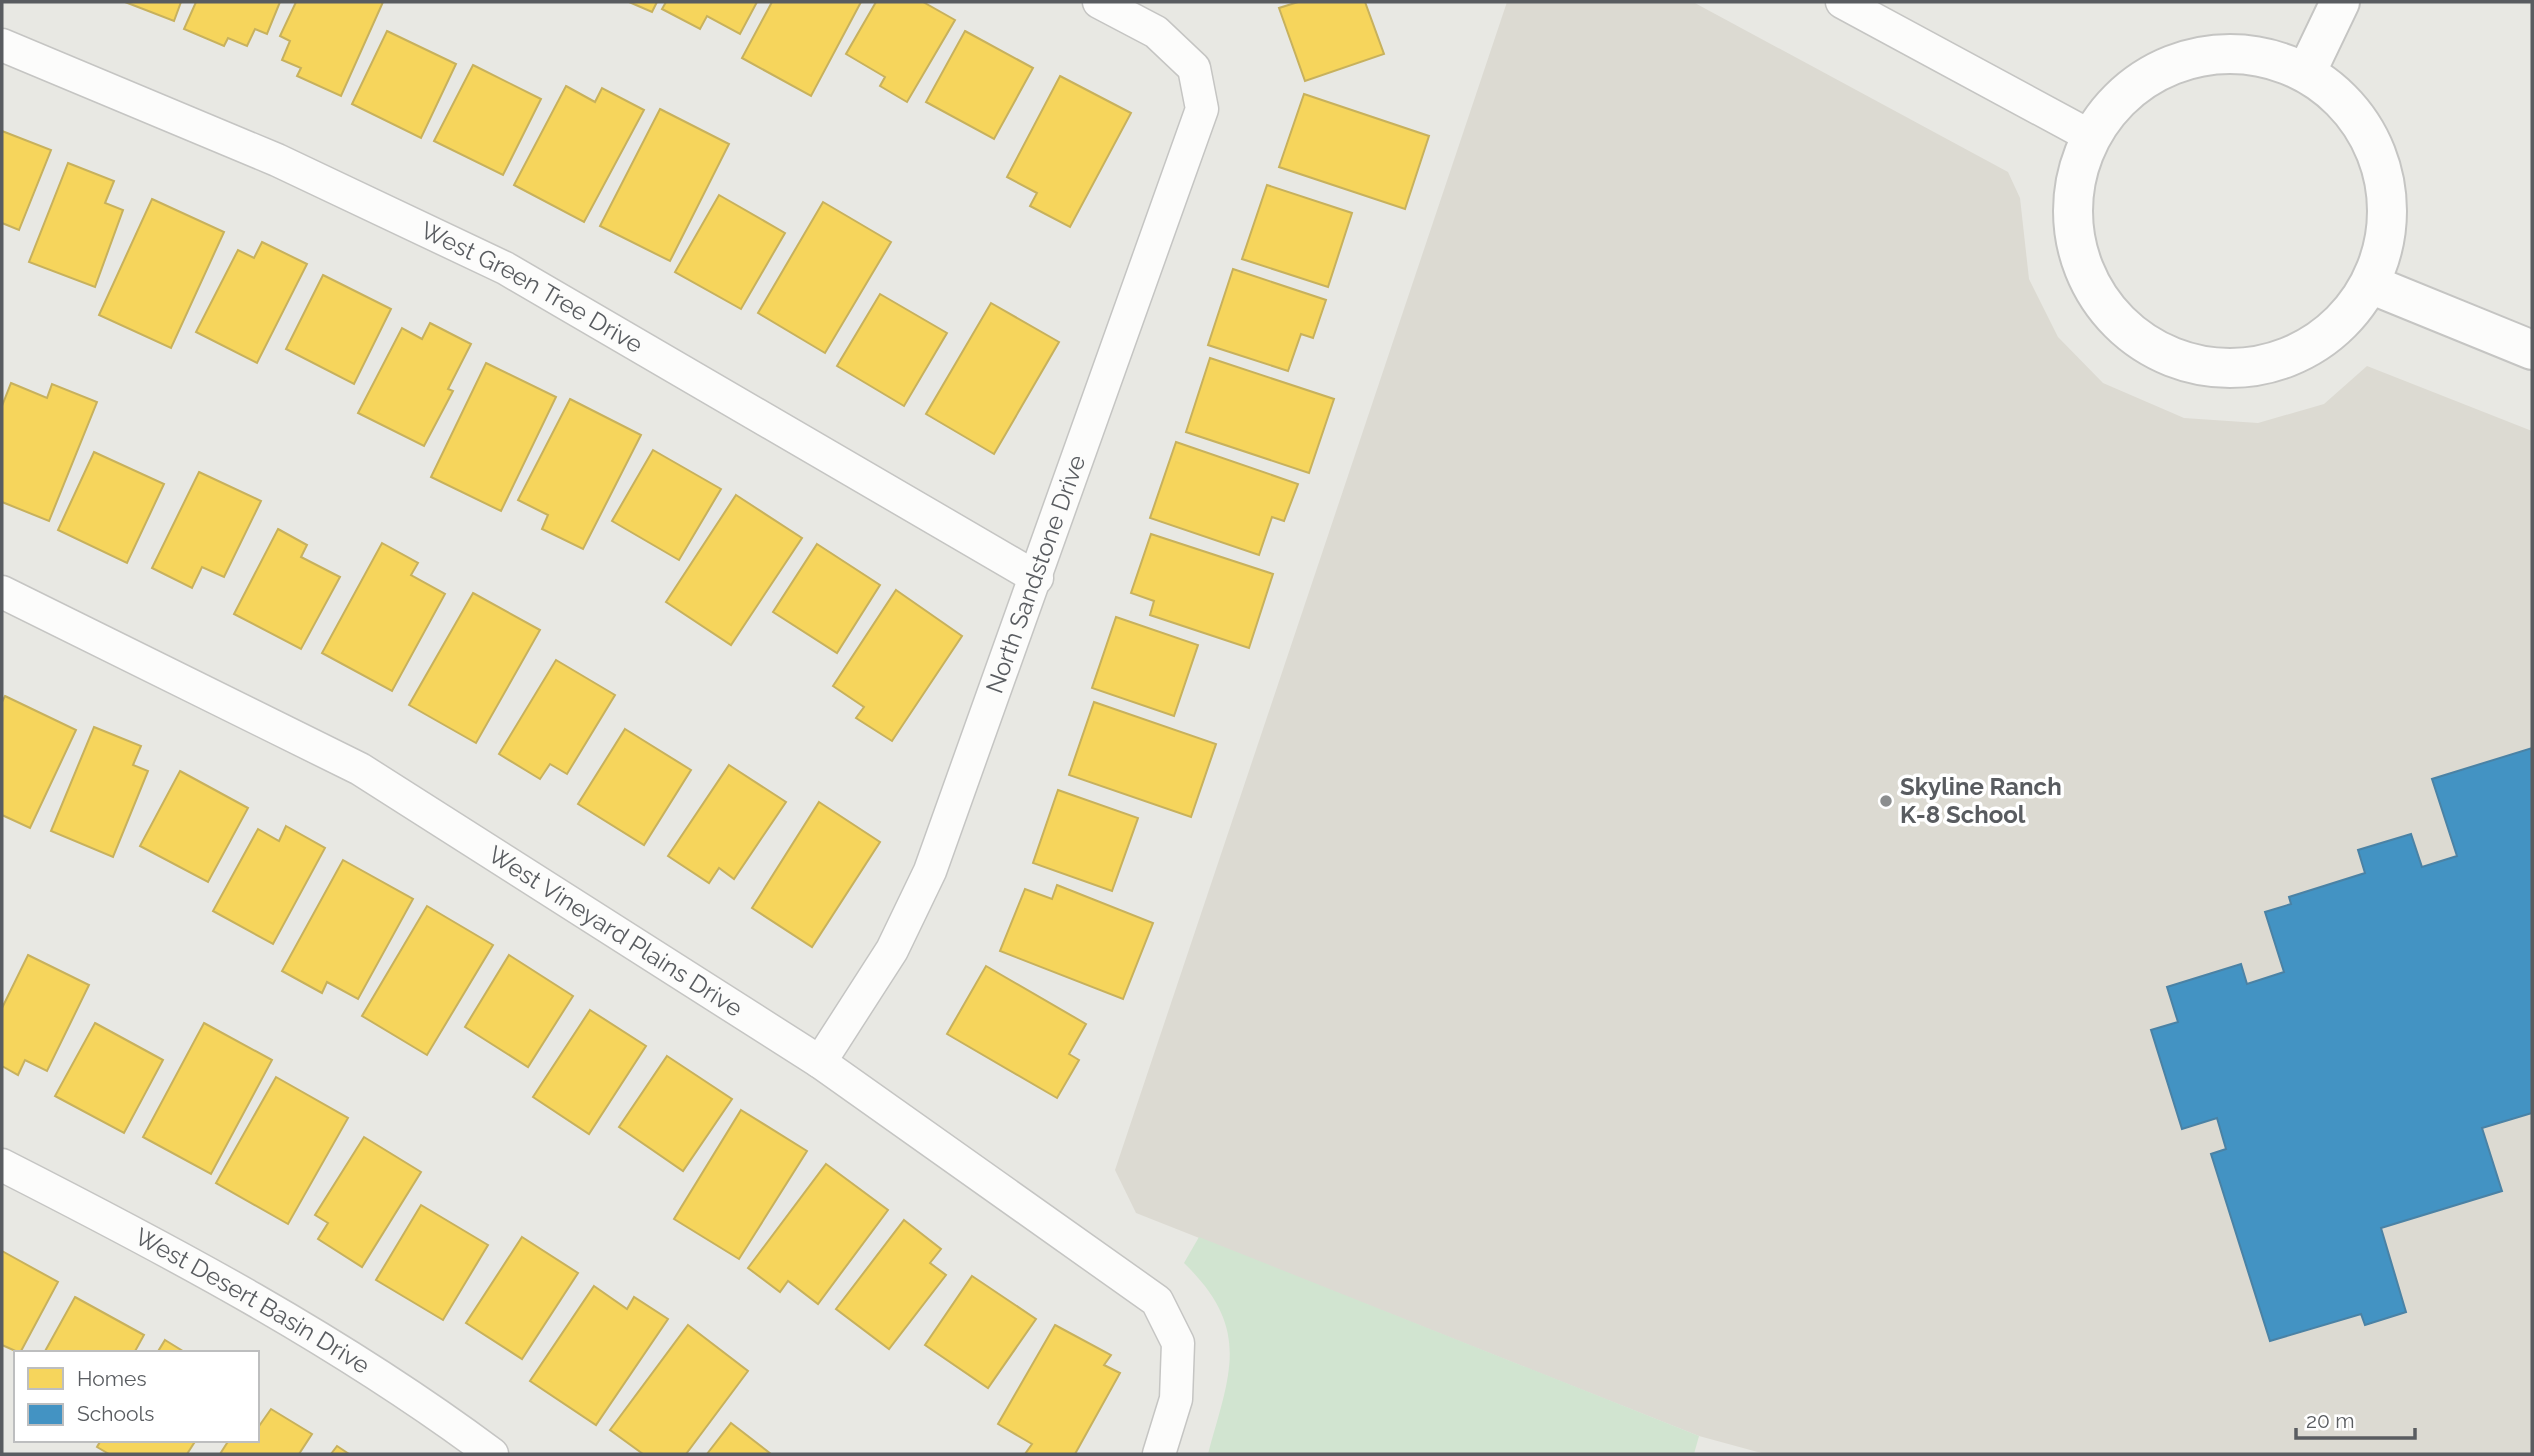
<svg xmlns="http://www.w3.org/2000/svg" width="2534" height="1456" viewBox="0 0 2534 1456" font-family="Raleway,sans-serif">
  <rect width="100%" height="100%" fill="#e8e8e3"/>
  <!-- education -->
  <polygon fill="#dcdad2" points="1507,2 1693,2 2008,172 2020,198 2029,279 2058,337 2103,383 2184,418 2258,423 2324,404 2367,366 2532,431 2532,1454 1765,1454 1699,1436 1136,1213 1115,1170"/>
  <!-- green -->
  <path fill="#d1e4d0" d="M1199,1237L1699,1436L1694,1454H1208C1230,1373 1252,1329 1184,1263Z"/>
  <!-- homes -->
  <g fill="#f6d55c" stroke="#c7b15d" stroke-width="2">
    <polygon points="125,2 181,2 174,21"/>
    <polygon points="196,2 280,2 267,34 255,29 247,46 228,38 224,46 184,29"/>
    <polygon points="296,2 383,2 341,96 297,76 301,68 282,60 290,41 280,36"/>
    <polygon points="629,2 657,2 652,12"/>
    <polygon points="666,2 757,2 740,34 707,16 700,29 662,9"/>
    <polygon points="772,2 861,2 811,96 742,58"/>
    <polygon points="876,2 923,2 955,20 907,102 880,86 885,77 846,54"/>
    <polygon points="1298,2 1365,2 1384,54 1305,81 1279,8"/>
    <polygon points="387,31 456,64 421,138 352,104"/>
    <polygon points="965,31 1033,68 994,139 926,102"/>
    <polygon points="473,65 541,99 503,175 434,141"/>
    <polygon points="1060,76 1131,113 1070,227 1030,206 1037,193 1007,177"/>
    <polygon points="566,86 595,102 602,88 644,110 584,222 514,185"/>
    <polygon points="1304,94 1429,136 1405,209 1279,167"/>
    <polygon points="660,109 729,144 670,261 600,226"/>
    <polygon points="2,131 51,150 19,230 2,223"/>
    <polygon points="68,163 114,181 105,203 123,210 95,287 29,262"/>
    <polygon points="1267,185 1352,213 1328,287 1242,259"/>
    <polygon points="719,195 785,233 741,309 675,272"/>
    <polygon points="152,199 224,232 171,348 99,315"/>
    <polygon points="823,202 891,242 825,353 758,313"/>
    <polygon points="262,242 307,264 257,363 196,332 238,250 254,258"/>
    <polygon points="1233,269 1326,300 1313,338 1301,334 1288,371 1208,345"/>
    <polygon points="323,275 391,309 354,384 286,349"/>
    <polygon points="880,294 947,333 904,406 837,366"/>
    <polygon points="991,303 1059,342 994,454 926,414"/>
    <polygon points="430,323 471,344 448,389 453,391 424,446 358,413 402,328 422,339"/>
    <polygon points="1210,358 1334,399 1309,473 1186,432"/>
    <polygon points="486,363 556,397 501,511 431,477"/>
    <polygon points="11,383 47,398 52,384 97,402 49,521 2,502 2,406"/>
    <polygon points="570,399 641,435 583,549 542,529 548,515 518,500"/>
    <polygon points="1176,442 1298,484 1284,521 1272,517 1259,555 1150,518"/>
    <polygon points="653,450 721,489 679,560 612,521"/>
    <polygon points="94,452 164,484 127,563 58,530"/>
    <polygon points="199,472 261,501 224,577 202,567 192,588 152,568"/>
    <polygon points="736,495 802,538 731,645 666,602"/>
    <polygon points="278,529 307,545 301,557 340,577 301,649 234,614"/>
    <polygon points="1151,534 1273,574 1249,648 1150,615 1154,601 1131,593"/>
    <polygon points="382,543 418,563 411,575 445,594 392,691 322,653"/>
    <polygon points="817,544 880,585 837,653 773,612"/>
    <polygon points="896,590 962,636 892,741 856,718 864,707 833,686"/>
    <polygon points="473,593 540,630 476,743 409,705"/>
    <polygon points="1116,617 1198,645 1174,716 1092,688"/>
    <polygon points="556,660 615,695 567,774 550,764 540,779 499,754"/>
    <polygon points="5,696 76,730 30,828 2,815 2,702"/>
    <polygon points="1094,702 1216,744 1191,817 1069,775"/>
    <polygon points="94,727 141,746 133,765 148,771 113,857 51,831"/>
    <polygon points="625,729 691,770 644,845 578,804"/>
    <polygon points="729,765 786,802 734,879 719,868 709,883 668,856"/>
    <polygon points="180,771 248,808 208,882 140,846"/>
    <polygon points="1058,790 1138,818 1112,891 1033,863"/>
    <polygon points="819,802 880,842 812,947 752,908"/>
    <polygon points="286,826 325,848 273,944 213,911 258,829 279,841"/>
    <polygon points="343,860 413,899 358,999 327,982 322,993 282,971"/>
    <polygon points="1057,885 1153,923 1123,999 1000,951 1025,889 1052,899"/>
    <polygon points="427,906 493,945 427,1055 362,1016"/>
    <polygon points="28,955 89,985 47,1071 25,1060 18,1075 2,1066 2,1008"/>
    <polygon points="509,955 573,996 528,1067 465,1027"/>
    <polygon points="986,966 1086,1024 1069,1054 1079,1060 1057,1098 947,1034"/>
    <polygon points="590,1010 646,1046 589,1134 533,1097"/>
    <polygon points="95,1023 163,1060 124,1133 55,1096"/>
    <polygon points="204,1023 272,1060 211,1174 143,1137"/>
    <polygon points="667,1056 732,1099 683,1171 619,1127"/>
    <polygon points="276,1077 348,1118 288,1224 216,1183"/>
    <polygon points="741,1110 807,1151 739,1259 674,1219"/>
    <polygon points="364,1137 421,1172 362,1267 318,1239 328,1223 315,1215"/>
    <polygon points="826,1164 888,1210 818,1304 788,1281 780,1292 748,1268"/>
    <polygon points="421,1205 488,1245 443,1320 376,1280"/>
    <polygon points="904,1220 941,1249 930,1263 946,1275 889,1349 836,1309"/>
    <polygon points="522,1237 578,1273 522,1359 466,1323"/>
    <polygon points="2,1251 58,1282 20,1353 2,1345"/>
    <polygon points="972,1276 1036,1319 988,1388 925,1345"/>
    <polygon points="594,1286 627,1309 634,1297 668,1319 596,1425 530,1381"/>
    <polygon points="75,1297 144,1335 134,1353 44,1353"/>
    <polygon points="688,1325 748,1371 686,1454 643,1454 610,1430"/>
    <polygon points="1055,1325 1111,1355 1104,1365 1120,1373 1075,1454 1025,1454 1032,1444 998,1424"/>
    <polygon points="165,1340 186,1353 157,1353"/>
    <polygon points="271,1409 312,1434 299,1454 220,1454 229,1440 257,1440 257,1429"/>
    <polygon points="731,1423 771,1454 707,1454"/>
    <polygon points="101,1440 196,1440 187,1454 109,1454 97,1447"/>
    <polygon points="337,1446 349,1454 331,1454"/>
  </g>
  <!-- schools -->
  <polygon fill="#4393c3" stroke="#4a82a5" stroke-width="2" points="2532,748 2532,1113 2482,1128 2502,1191 2381,1228 2406,1312 2365,1325 2361,1314 2270,1341 2211,1154 2226,1149 2217,1118 2182,1129 2151,1030 2178,1022 2167,987 2241,964 2247,984 2284,972 2265,912 2291,904 2289,897 2365,873 2358,850 2411,834 2422,867 2457,856 2432,779"/>
  <g fill="none" stroke-linecap="round" stroke-linejoin="round">
    <defs>
      <g id="minor">
        <polyline points="1842,2 2090,136"/>
        <path id="s1" d="M2,45L277,160L505,268L1037,578"/>
        <path id="s2" d="M2,592L360,769L820,1062L1157,1301L1178,1343L1176,1399L1159,1454"/>
        <path id="s3" d="M820,1062L892,950L930,871L1202,109L1194,68L1156,32L1099,2"/>
        <path id="s4" d="M2,1165C171,1251 339,1340 492,1454"/>
      </g>
      <g id="tertiary">
        <circle cx="2230" cy="211" r="157"/>
        <polyline points="2306,73 2340,2"/>
        <polyline points="2370,284 2532,350"/>
      </g>
    </defs>
    <!-- minor casing -->
    <use href="#minor" stroke="#c5c5c3" stroke-width="35"/>
    <!-- tertiary casing -->
    <use href="#tertiary" stroke="#c5c5c3" stroke-width="42"/>
    <!-- minor -->
    <use href="#minor" stroke="#fcfcfb" stroke-width="32"/>
    <!-- tertiary -->
    <use href="#tertiary" stroke="#fcfcfb" stroke-width="38"/>
  </g>
  <!-- markers -->
  <circle fill="#8b8d8e" stroke="#fff" stroke-width="2.5" cx="1886" cy="801" r="7"/>
  <g text-anchor="middle" stroke-width="7" stroke-linejoin="round" paint-order="stroke">
    <!-- street labels -->
    <g font-size="24" fill="#595c60" stroke="#fff">
      <text dy="8" stroke="none"><textPath href="#s1" startOffset="583">West Green Tree Drive</textPath></text>
      <text dy="8" stroke="none"><textPath href="#s3" startOffset="536">North Sandstone Drive</textPath></text>
      <text dy="8" stroke="none"><textPath href="#s2" startOffset="702">West Vineyard Plains Drive</textPath></text>
      <text dy="8" stroke="none"><textPath href="#s4" startOffset="285">West Desert Basin Drive</textPath></text>
    </g>
    <!-- poi labels -->
    <g font-size="24" font-weight="bold" fill="#595c60" stroke="#fff" text-anchor="start">
      <text x="1900" y="795">Skyline Ranch<tspan x="1900" dy="28">K-8 School</tspan></text>
    </g>
  </g>
  <!-- border -->
  <rect width="2534" height="1456" fill="none" stroke="#595c60" stroke-width="7"/>
  <!-- legend -->
  <rect x="14" y="1351" width="245" height="91" fill="#ffffff" stroke="#bdbebf" stroke-width="2"/>
  <rect x="28" y="1368" width="35" height="21" fill="#f6d55c" stroke="#bdbebf" stroke-width="2"/>
  <text x="77" y="1386" font-size="21" fill="#595c60">Homes</text>
  <rect x="28" y="1404" width="35" height="21" fill="#4393c3" stroke="#bdbebf" stroke-width="2"/>
  <text x="77" y="1421" font-size="21" fill="#595c60">Schools</text>
  <!-- scale -->
  <path d="M2296 1428v10h119v-10" fill="none" stroke="#595c60" stroke-width="3.5"/>
  <text x="2306" y="1428" font-size="21" fill="#595c60" stroke="#ffffff" stroke-width="5" paint-order="stroke">20 m</text>
</svg>
